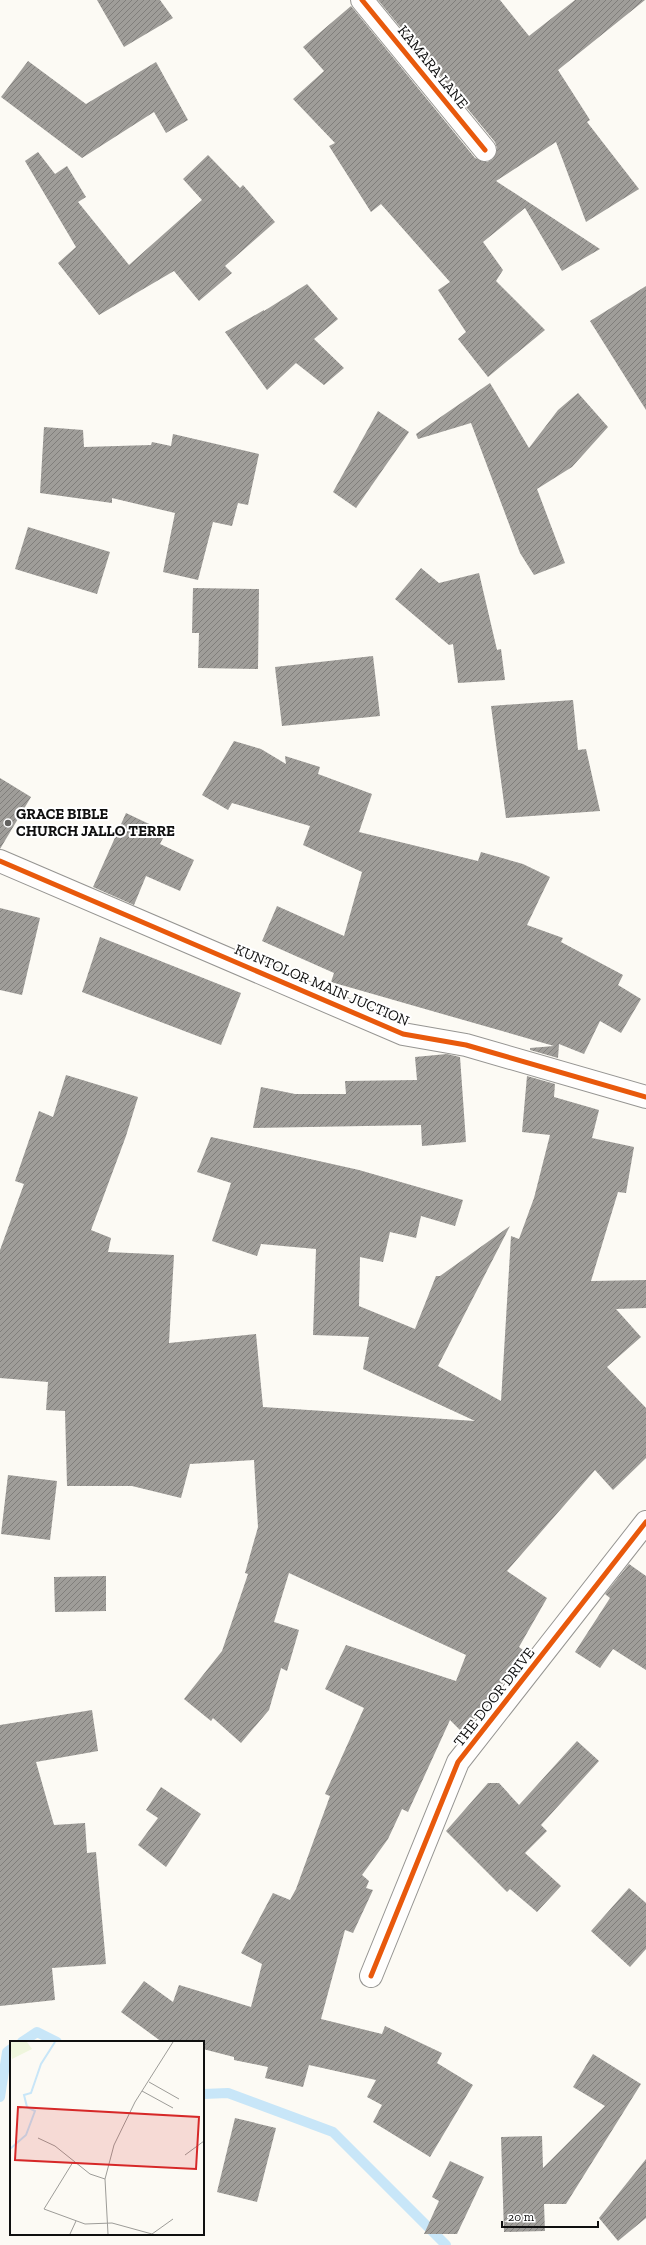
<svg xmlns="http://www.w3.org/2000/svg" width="646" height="2245" viewBox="0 0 646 2245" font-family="'Zilla Slab',serif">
  <defs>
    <pattern id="building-hatch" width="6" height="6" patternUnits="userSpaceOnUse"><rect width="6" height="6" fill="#9f9d99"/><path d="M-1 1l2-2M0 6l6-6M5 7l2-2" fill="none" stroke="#807e7b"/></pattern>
  </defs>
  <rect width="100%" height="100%" fill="#fcfaf4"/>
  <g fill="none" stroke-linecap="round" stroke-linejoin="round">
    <!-- stream -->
    <g stroke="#c8e6f8" stroke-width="10">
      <polyline points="22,2042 37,2032 57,2042"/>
      <polyline points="203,2094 228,2093 333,2132 446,2245"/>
      <polyline points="0,2097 7,2052 11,2049"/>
    </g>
  </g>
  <!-- building -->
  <g fill="url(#building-hatch)">
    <polygon points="97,0 160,0 173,18 124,47"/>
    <polygon points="378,0 500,0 529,36 575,0 645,0 558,70 590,120 587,122 639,189 586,222 556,142 496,181 600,249 562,271 525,208 483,242 503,270 496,281 545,330 488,377 458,339 466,332 438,290 450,282 381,204 371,212 329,146 335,143 293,99 324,71 303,47 351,6 475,158 487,162 493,159 497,148 495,142"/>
    <polygon points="28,61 86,104 156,62 188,120 166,133 154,112 82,158 1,97"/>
    <polygon points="38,152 55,174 67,166 86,197 78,202 129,265 202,200 183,179 208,155 240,188 243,185 275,222 225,266 232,273 199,301 174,271 99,315 58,263 76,247 25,161"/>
    <polygon points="307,284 338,319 314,339 344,368 324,385 296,363 267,390 225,332 264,310 264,311"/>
    <polygon points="646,286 646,410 590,321"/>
    <polygon points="490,383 529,448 558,410 578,393 608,427 572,467 537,489 565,563 534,575 520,553 471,423 418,439 416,434"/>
    <polygon points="378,411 409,432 356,508 333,492"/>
    <polygon points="44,427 83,430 84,447 151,445 152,442 171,446 173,434 259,454 248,505 238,503 232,526 213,522 198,580 163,572 175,513 112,498 112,503 40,493"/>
    <polygon points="28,527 110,552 97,594 15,569"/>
    <polygon points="421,568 439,583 479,573 497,650 501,649 505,680 458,683 453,644 449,645 395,599"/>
    <polygon points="193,588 259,589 258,669 198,668 199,633 192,633"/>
    <polygon points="373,656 380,716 282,726 275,667"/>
    <polygon points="573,700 578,750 586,749 600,811 506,818 491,706"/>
    <polygon points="234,741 261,749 286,764 285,756 320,767 318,774 372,794 359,832 478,861 481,852 523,864 550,877 527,925 563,938 561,942 623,975 618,985 641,999 621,1033 600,1021 584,1054 559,1044 558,1058 530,1050 530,1048 554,1046 331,982 334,973 262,941 277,906 344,936 362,872 303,845 310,826 232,803 228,810 202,795"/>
    <polygon points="0,778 31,797 0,849"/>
    <polygon points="126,813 166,832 160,844 194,860 180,891 146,876 134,905 93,887"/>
    <polygon points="0,908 40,918 22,995 0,990"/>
    <polygon points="100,937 241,993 221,1045 82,992"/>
    <polygon points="447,1054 460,1057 466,1142 422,1146 421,1125 253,1128 261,1087 295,1094 346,1094 345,1081 417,1080 415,1057"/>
    <polygon points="66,1075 138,1097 126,1136 91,1230 111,1238 108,1252 174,1255 169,1343 256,1334 263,1407 475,1421 363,1369 369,1337 313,1335 316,1249 261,1244 257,1256 212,1241 231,1183 197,1172 211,1137 359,1170 463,1200 455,1226 421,1216 416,1238 390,1232 383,1262 360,1257 359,1306 415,1329 436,1276 440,1276 510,1226 438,1366 501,1401 511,1236 519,1239 534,1198 550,1135 522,1132 527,1076 555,1084 554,1097 599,1110 592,1138 634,1147 626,1193 618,1192 591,1281 646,1280 646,1308 616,1309 641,1337 607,1367 646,1408 646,1458 613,1490 595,1470 507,1571 547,1598 519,1647 527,1653 463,1733 450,1720 408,1812 402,1809 388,1839 362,1875 369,1881 366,1888 373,1890 353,1933 345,1930 321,2019 382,2034 385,2026 442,2053 437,2063 473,2085 430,2157 373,2122 382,2105 367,2097 376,2080 309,2065 303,2087 265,2078 268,2067 234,2060 234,2057 203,2049 203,2042 162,2042 121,2012 144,1981 173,2002 179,1985 251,2007 262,1964 241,1953 273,1893 290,1900 296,1889 330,1796 325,1794 364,1708 325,1689 346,1645 456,1681 466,1655 289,1573 274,1622 299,1630 287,1671 281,1668 269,1710 241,1743 213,1718 211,1721 184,1699 222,1651 248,1574 245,1573 258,1527 254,1460 190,1464 181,1498 132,1486 67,1486 65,1411 46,1410 48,1382 0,1378 0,1250 24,1184 15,1181 39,1111 53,1117"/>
    <polygon points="8,1475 57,1481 50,1540 1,1534"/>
    <polygon points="629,1564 646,1576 646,1670 613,1649 600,1668 575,1652 610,1598 605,1594"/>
    <polygon points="106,1576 106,1611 55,1612 54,1577"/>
    <polygon points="92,1710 98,1751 36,1762 54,1825 85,1823 87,1853 96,1852 106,1964 52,1968 55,2000 0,2006 0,1725"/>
    <polygon points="577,1741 599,1761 541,1825 547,1831 525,1853 561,1886 537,1912 510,1889 507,1892 446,1831 488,1783 499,1783 519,1805"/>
    <polygon points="161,1787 201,1814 166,1867 138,1845 158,1818 146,1810"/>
    <polygon points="629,1888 646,1903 646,1949 630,1967 591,1931"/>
    <polygon points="593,2054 641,2084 566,2204 544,2204 545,2231 504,2232 501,2137 542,2136 543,2168 605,2106 573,2087"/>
    <polygon points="235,2118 276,2128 257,2202 217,2192"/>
    <polygon points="646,2159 646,2218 618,2241 599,2218"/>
    <polygon points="450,2161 484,2177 457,2234 424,2234 439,2201 432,2197"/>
  </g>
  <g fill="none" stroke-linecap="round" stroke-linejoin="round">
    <defs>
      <g id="street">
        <polyline points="362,0 485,150"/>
        <polyline points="0,861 403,1034 466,1045 646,1097"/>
        <polyline points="371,1976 458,1762 646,1522"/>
      </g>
    </defs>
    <!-- street casing -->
    <use href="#street" stroke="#969592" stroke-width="24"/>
    <!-- street -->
    <use href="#street" stroke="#fffefd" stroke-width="22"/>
    <defs>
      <g id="cycleway">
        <polyline points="362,0 485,150"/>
        <polyline points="0,861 403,1034 466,1045 646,1097"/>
        <polyline points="371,1976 458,1762 646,1522"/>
      </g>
    </defs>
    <!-- cycleway casing -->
    <use href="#cycleway" stroke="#fff" stroke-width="8"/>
    <!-- cycleway -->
    <use href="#cycleway" stroke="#e8590c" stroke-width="5"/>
  </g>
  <!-- markers -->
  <circle fill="#62615f" stroke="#fff" stroke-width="1.5" cx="8" cy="823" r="4"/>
  <g text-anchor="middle" stroke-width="4" stroke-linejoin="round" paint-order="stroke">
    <!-- street labels -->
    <g font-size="15" fill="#0f0f0f" stroke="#fff">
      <text transform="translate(433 67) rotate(51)" y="5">KAMARA LANE</text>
      <text transform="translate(322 985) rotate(23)" y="5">KUNTOLOR MAIN JUCTION</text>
      <text transform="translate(494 1697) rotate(-52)" y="5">THE DOOR DRIVE</text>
    </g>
    <!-- poi labels -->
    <g font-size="15" font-weight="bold" fill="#0f0f0f" stroke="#fff" text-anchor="start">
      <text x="16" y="819">GRACE BIBLE<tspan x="16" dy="17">CHURCH JALLO TERRE</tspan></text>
    </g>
  </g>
  <!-- overview -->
  <g transform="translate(10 2041)">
    <rect width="194" height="194" fill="#fcfaf4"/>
    <path d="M0,1H17L22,8L2,18Z" fill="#eff6dd"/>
    <path fill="none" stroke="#c8e6f8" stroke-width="2" d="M0,108L16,94L25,70L17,66L14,54L21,52L31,23L45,1"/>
    <path fill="none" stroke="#9d9c98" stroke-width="1" d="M139,41L169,58M132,50L163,67M28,97L45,105L80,133L95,138M175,114L194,100M63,121L34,168L75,183L102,182L142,193L163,178M60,193L66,180M98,193L95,138L104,104L125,61L163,1"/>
    <path fill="#d62828" fill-opacity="0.15" stroke="#d62828" stroke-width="2" d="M8,66L189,76L186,128L5,119Z"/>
    <rect width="194" height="194" fill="none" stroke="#0f0f0f" stroke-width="2"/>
  </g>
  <!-- scale -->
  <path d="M502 2221v6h96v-6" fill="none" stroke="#0f0f0f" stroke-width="2"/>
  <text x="508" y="2221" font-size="12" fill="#0f0f0f" stroke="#ffffff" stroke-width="3" paint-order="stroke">20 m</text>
</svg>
